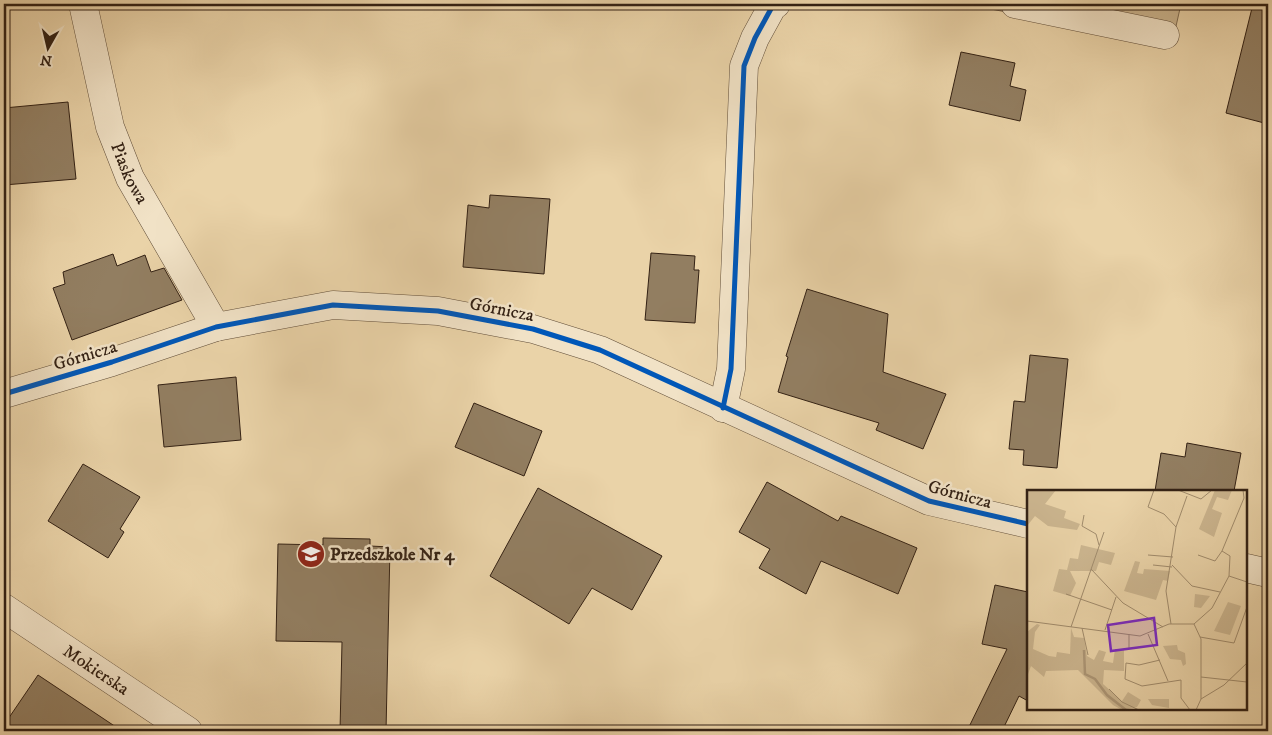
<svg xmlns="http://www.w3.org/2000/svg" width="1272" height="735" viewBox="0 0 1272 735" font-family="'IM FELL DW Pica',serif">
  <rect width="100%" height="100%" fill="#ead3a8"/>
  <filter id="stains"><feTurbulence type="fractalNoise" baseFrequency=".004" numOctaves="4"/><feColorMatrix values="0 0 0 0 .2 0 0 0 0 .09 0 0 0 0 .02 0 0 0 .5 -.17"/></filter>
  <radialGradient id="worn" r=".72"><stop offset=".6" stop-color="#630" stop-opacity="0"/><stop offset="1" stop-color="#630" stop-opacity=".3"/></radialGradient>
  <!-- green -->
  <polygon fill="#cbb58f" stroke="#7f6b52" points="965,4 1181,4 1172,44"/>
  <!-- building -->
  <g fill="#927e61" stroke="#332114">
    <polygon points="1253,4 1268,4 1268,124 1226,113"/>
    <polygon points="961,52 1015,63 1010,86 1026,90 1020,121 949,105"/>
    <polygon points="68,102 76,179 4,185 4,108"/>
    <polygon points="490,195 550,199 544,274 463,267 468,205 489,208"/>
    <polygon points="651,253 695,256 694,270 699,270 695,323 645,320"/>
    <polygon points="113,254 117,266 145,255 151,272 164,268 182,300 72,340 53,288 65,284 63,272"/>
    <polygon points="807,289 888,314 883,372 946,394 923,449 876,430 879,423 778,392 788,357 786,356"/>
    <polygon points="1030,355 1068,359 1057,468 1023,465 1024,450 1009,449 1014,401 1025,402"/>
    <polygon points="236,377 241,440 164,447 158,385"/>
    <polygon points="474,403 542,431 524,476 455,447"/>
    <polygon points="1187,443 1241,453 1234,491 1155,491 1161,453 1185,457"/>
    <polygon points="83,464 140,497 120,529 124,532 108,558 48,521"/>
    <polygon points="767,482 838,521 841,516 917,548 898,594 821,561 806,594 759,568 770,549 739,532"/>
    <polygon points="538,488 662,556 632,610 592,588 569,624 490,576"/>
    <polygon points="323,538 370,539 370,546 390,547 386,731 340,731 342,642 276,641 278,544 323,545"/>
    <polygon points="995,585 1028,592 1028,701 1019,696 1002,731 967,731 1007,649 982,644"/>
    <polygon points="38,675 122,731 4,731 4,725"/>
  </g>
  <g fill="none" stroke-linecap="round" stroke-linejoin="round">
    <defs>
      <g id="minor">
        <path id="s1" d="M83,4L110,127L130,178L216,327"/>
        <polyline points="1015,4 1165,35"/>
        <polyline points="4,394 112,362 216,327 333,305 438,311 533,329 600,350 929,501 1028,524"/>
        <polyline points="723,408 731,369 744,66 755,38 772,7 776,4"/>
        <polyline points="1246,568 1268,573"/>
        <path id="s2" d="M4,608L188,731"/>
      </g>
    </defs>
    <!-- minor casing -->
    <use href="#minor" stroke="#614e39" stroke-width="29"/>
    <!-- minor -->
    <use href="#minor" stroke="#f1e2c6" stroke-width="28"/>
    <defs>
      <g id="cycleway">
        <polyline points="4,394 112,362 216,327 333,305 438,311 533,329 600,350 929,501 1028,524"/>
        <polyline points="723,408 731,369 744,66 755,38 772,7 776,4"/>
      </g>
    </defs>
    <!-- cycleway casing -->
    <use href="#cycleway" stroke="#f1e2c6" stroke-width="8"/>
    <!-- cycleway -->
    <use href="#cycleway" stroke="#0057b8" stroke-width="5"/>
  </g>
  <!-- icons -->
  <defs>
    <symbol id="school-disc" viewBox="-11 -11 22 22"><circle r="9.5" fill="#8f2418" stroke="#f1e2c6"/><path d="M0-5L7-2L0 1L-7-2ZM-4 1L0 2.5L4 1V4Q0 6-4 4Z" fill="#fff"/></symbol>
  </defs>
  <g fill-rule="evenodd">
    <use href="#school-disc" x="295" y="538" width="32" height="32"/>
  </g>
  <g text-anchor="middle" stroke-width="5" stroke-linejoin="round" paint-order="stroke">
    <!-- street labels -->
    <g font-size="18" fill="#332114" stroke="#f1e2c6">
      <text dy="6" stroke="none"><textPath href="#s1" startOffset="176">Piaskowa</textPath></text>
      <text transform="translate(502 309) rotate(11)" y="6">Górnicza</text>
      <text transform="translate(85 355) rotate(-17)" y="6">Górnicza</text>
      <text transform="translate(960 494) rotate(15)" y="6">Górnicza</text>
      <text dy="6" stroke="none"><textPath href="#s2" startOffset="111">Mokierska</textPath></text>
    </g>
    <!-- poi labels -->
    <g font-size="18" font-weight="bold" fill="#332114" stroke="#f1e2c6" text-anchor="start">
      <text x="330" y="560">Przedszkole Nr 4</text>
    </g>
  </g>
  <!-- overview -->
  <g transform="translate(1027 490)">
    <rect width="220" height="220" fill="#ead3a8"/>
    <path d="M0,0H29L18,14L39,21L37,28L53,34L50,40L21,36L8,26L0,36ZM188,0H205L201,10L190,7L185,19L195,23L187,47L172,39ZM54,55L88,63L84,75L72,72L69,81H43L49,93L43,106L26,101L32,79L40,80L43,68L51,69ZM108,71L113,72L110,83L116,84L117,79L143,81L141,91L136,90L129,110L97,101ZM168,104L183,106L174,118L167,117ZM201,112L214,116L203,145L187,141ZM10,134L13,135L8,142L6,159L22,166L29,167L30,162L43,164L44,138L47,147L57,148L60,166L67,170L72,160L79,162L76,171L86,173L88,159L97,160V181L77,180L76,194L95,211L101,202L114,210L110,217L95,220L86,215L51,180L19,181L17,187L4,176L0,187V142ZM150,155L151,160L158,163L159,174L156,176L154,170L143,169L136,156ZM121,209H142V218L125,215Z" fill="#cbb58f"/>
    <path fill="none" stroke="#ac9676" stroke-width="2.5" d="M57,160L58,184L68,189L80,205L99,220"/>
    <path fill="none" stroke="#a18c6d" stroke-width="1" d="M127,0L121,17L137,24L149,37M151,0L174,9L185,0M57,25L55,36L69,44L72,55M121,65L146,67M171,65L188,71L195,61M126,75L145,77M145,75L165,96L193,102M64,79L96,113L136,137M202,86L220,92M39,104L85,120M0,131L113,146L142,134H167M144,134L139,101L149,37L160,6M167,134L185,118L202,86L203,66L195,61L217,8L216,0M167,134L174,149V209M44,137L77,42M55,138L61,165M78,140L89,107M121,144L141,191M173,147L207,153L220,117M88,160L102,159V144M133,170L112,175L99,173L98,189L115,196L154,190V208L163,220M174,187L220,192M82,199L95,212L112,220M169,220L174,209L197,195L220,173"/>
    <path fill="#7b2cbf" fill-opacity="0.15" stroke="#7b2cbf" stroke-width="2.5" d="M127,128L130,155L84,161L81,135Z"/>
    <rect width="220" height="220" fill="none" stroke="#332114" stroke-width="2.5"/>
  </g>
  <!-- margin -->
  <rect width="1272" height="735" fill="none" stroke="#ead3a8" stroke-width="20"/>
  <rect x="5" y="5" width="1262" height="725" fill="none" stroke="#332114" stroke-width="2.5"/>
  <rect x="10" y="10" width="1252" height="715" fill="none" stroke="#332114"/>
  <!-- north arrow -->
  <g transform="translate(48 48) rotate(188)" stroke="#f1e2c6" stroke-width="4" paint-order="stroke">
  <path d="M0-4L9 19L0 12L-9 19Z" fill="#332114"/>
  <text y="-8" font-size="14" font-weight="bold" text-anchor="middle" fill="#332114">N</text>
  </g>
  <rect width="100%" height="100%" filter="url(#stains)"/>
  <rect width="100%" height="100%" fill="url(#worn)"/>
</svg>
